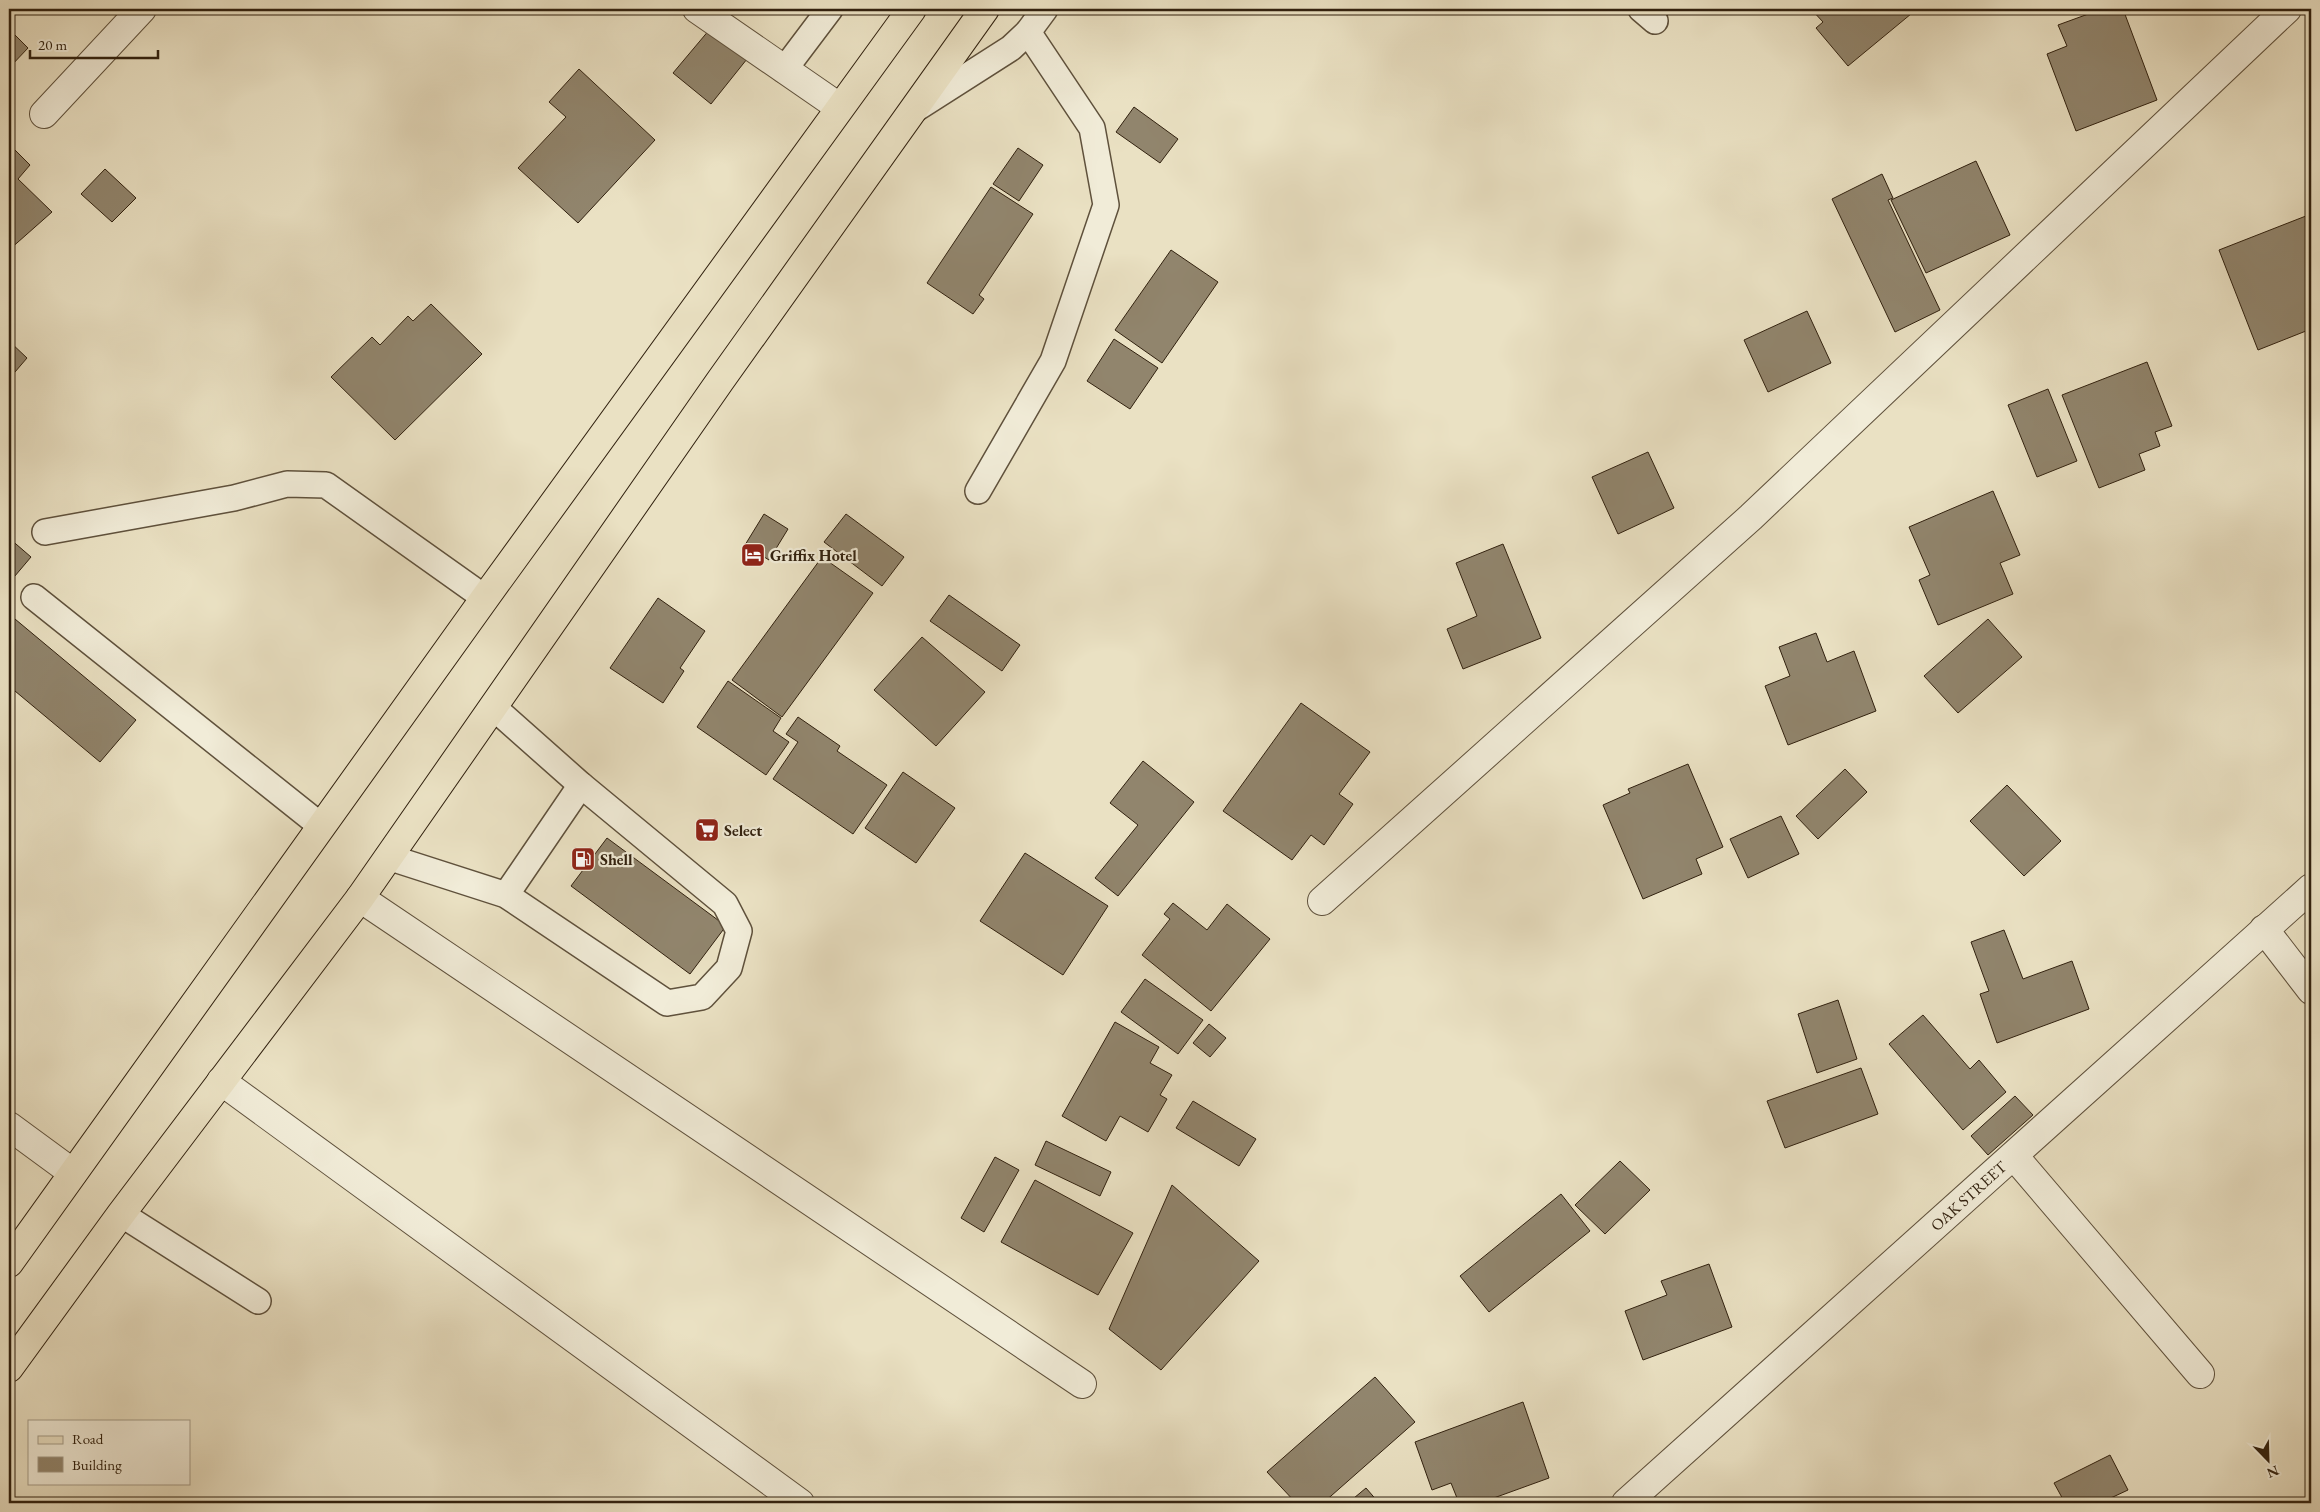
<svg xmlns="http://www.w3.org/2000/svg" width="2320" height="1512" viewBox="0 0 2320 1512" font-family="'EB Garamond',serif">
  <rect width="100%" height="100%" fill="#eae1c3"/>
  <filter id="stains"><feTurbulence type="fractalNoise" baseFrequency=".004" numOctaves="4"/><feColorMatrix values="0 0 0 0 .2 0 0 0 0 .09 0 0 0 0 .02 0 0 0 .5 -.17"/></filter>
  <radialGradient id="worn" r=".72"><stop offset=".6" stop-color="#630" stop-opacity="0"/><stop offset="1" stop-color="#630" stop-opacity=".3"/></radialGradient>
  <!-- building -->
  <g fill="#91856d" stroke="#31210f">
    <polygon points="1811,9 1917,9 1848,66 1816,28 1823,22"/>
    <polygon points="2102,9 2123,9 2157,100 2076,131 2047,54 2067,46 2058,25"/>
    <polygon points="9,29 28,48 9,68"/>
    <polygon points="710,29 747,59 711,104 673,73"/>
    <polygon points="579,69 655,140 578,223 518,168 566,117 549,102"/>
    <polygon points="1134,107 1178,139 1160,163 1116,132"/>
    <polygon points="9,144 30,165 18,179 52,212 9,250"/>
    <polygon points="1018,148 1043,165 1019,201 993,184"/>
    <polygon points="1976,161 2010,235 1926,273 1891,200"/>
    <polygon points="105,169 136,198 112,222 81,194"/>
    <polygon points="1882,174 1893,198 1888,200 1940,310 1895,332 1832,199"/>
    <polygon points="991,187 1033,214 979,295 984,299 973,314 927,283"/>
    <polygon points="2311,214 2311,329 2258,350 2219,250"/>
    <polygon points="1171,250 1218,282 1162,363 1115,330"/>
    <polygon points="431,304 482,354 395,440 331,377 372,337 380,345 408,316 413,321"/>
    <polygon points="1807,311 1831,363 1768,392 1744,340"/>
    <polygon points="1114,339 1158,368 1130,409 1087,381"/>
    <polygon points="9,341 27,358 9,379"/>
    <polygon points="2147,362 2172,426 2155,432 2160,446 2139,454 2145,470 2099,488 2062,395"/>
    <polygon points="2048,389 2077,461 2037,477 2008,405"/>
    <polygon points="1648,452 1674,508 1618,534 1592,477"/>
    <polygon points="1993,491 2020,555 2000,563 2013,594 1938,625 1919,580 1930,575 1909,527"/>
    <polygon points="764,514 788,529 769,560 745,545"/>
    <polygon points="846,514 904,557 882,586 824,542"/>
    <polygon points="9,538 31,557 9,583"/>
    <polygon points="1503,544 1541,638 1463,669 1447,629 1477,616 1456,563"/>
    <polygon points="822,557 873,593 782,717 732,680"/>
    <polygon points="949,595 1020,645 1002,671 930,621"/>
    <polygon points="658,598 705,631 680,668 684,671 663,703 610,668"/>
    <polygon points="9,614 136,720 100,762 9,686"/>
    <polygon points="1988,619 2022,657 1958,713 1924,676"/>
    <polygon points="1816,633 1827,662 1854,651 1876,711 1788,745 1765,686 1790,676 1779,647"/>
    <polygon points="922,637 985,692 936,746 874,690"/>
    <polygon points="728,681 781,718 773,731 789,742 766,775 697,727"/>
    <polygon points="1301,703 1370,752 1339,794 1353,804 1324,845 1311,835 1292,860 1223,811"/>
    <polygon points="798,717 840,746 837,751 887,785 853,834 773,779 798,742 786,734"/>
    <polygon points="1143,761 1194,802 1118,896 1095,878 1138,825 1110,803"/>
    <polygon points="1688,764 1723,847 1696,859 1702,874 1643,899 1603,805 1630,793 1628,789"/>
    <polygon points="1845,769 1867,792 1818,839 1796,816"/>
    <polygon points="903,772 955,808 916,863 865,828"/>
    <polygon points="2007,785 2061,841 2024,876 1970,821"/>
    <polygon points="1781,816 1799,854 1748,878 1730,839"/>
    <polygon points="607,838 726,926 690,974 571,886"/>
    <polygon points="1025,853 1108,906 1063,975 980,921"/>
    <polygon points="1173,903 1207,930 1227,904 1270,939 1211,1011 1142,955 1170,919 1164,914"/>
    <polygon points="2004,930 2023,979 2072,961 2089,1009 1997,1043 1980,994 1989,991 1971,942"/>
    <polygon points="1145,979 1203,1020 1178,1054 1121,1012"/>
    <polygon points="1838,1000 1857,1059 1817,1073 1798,1014"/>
    <polygon points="1923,1015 1970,1069 1979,1060 2006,1092 1963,1130 1889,1044"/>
    <polygon points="1115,1022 1159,1047 1150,1063 1172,1075 1160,1095 1167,1099 1148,1132 1120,1116 1106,1141 1062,1116"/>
    <polygon points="1209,1024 1226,1038 1210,1057 1193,1043"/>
    <polygon points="1861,1068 1878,1114 1785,1148 1767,1101"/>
    <polygon points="2015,1096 2033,1115 1988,1155 1971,1136"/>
    <polygon points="1193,1101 1256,1139 1239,1166 1176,1128"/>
    <polygon points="1046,1141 1111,1172 1100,1196 1035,1165"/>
    <polygon points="995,1157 1019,1170 984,1232 961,1218"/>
    <polygon points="1620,1161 1650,1190 1605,1234 1575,1205"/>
    <polygon points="1035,1180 1133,1233 1098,1295 1001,1242"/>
    <polygon points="1172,1185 1259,1261 1161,1370 1109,1329"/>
    <polygon points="1561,1194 1590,1231 1489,1312 1460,1276"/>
    <polygon points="1709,1264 1732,1327 1643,1360 1625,1311 1667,1295 1661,1281"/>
    <polygon points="1375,1377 1415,1422 1323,1503 1296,1503 1267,1472"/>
    <polygon points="1523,1402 1549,1478 1480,1503 1459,1503 1451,1483 1432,1490 1415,1442"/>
    <polygon points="2110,1455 2128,1490 2100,1503 2065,1503 2054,1483"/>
    <polygon points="1366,1488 1379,1503 1348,1503"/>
  </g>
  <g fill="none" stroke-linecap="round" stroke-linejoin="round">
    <defs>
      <g id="lane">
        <polyline points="1641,9 1655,21"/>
        <polyline points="784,70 830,9"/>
        <polyline points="914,110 1011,48 1028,32 1045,9"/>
        <polyline points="978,491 1053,361 1106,205 1092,128 1028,32"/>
        <polyline points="45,532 234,498 287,484 326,485 485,598"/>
        <polyline points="34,597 321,826"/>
        <polyline points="388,857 506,895 667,1003 702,997 729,968 739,931 725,904 581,785 493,707"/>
        <polyline points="506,895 581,785"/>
        <polyline points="121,1214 258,1301"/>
      </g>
      <g id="street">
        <polyline points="697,9 839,107"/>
        <polyline points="44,114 142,9"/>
        <polyline points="360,898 1082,1384"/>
        <polyline points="1322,901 1751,517 2287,9"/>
        <polyline points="2264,929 2311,990"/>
        <polyline points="221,1081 800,1503"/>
        <polyline points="9,1126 73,1173"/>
        <polyline points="2014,1156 2200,1374"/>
        <path id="s1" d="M1626,1503L2311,888"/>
      </g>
      <g id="primary">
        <polyline points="9,1263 485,598 912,9"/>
        <polyline points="9,1368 121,1214 360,898 720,381 985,9"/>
      </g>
    </defs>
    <!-- lane casing -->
    <use href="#lane" stroke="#5f513c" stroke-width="28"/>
    <!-- street casing -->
    <use href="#street" stroke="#5f513c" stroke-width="30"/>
    <!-- primary casing -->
    <use href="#primary" stroke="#31210f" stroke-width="30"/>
    <!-- lane -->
    <use href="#lane" stroke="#f1ecd8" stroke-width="25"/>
    <!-- street -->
    <use href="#street" stroke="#f1ecd8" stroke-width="28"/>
    <!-- primary -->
    <use href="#primary" stroke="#eae1c3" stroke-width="28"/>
  </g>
  <!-- icons -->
  <defs>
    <symbol id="hotel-square" viewBox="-11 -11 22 22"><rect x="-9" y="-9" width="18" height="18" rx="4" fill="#8f2418" stroke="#f1ecd8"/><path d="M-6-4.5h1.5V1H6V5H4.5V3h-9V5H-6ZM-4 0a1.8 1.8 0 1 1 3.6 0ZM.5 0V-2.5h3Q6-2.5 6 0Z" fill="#fff"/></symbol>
    <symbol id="supermarket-square" viewBox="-11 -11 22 22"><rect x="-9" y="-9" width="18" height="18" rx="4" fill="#8f2418" stroke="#f1ecd8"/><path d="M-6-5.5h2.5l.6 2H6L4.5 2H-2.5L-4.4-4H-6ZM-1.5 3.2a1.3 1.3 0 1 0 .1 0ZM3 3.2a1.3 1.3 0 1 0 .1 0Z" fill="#fff"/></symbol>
    <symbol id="fuel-square" viewBox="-11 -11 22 22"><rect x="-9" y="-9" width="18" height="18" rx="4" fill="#8f2418" stroke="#f1ecd8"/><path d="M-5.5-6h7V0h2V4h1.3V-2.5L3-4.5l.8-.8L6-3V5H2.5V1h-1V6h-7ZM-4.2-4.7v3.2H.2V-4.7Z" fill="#fff"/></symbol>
  </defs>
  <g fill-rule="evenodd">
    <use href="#hotel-square" x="739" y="541" width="28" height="28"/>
    <use href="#supermarket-square" x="693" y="816" width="28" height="28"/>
    <use href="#fuel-square" x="569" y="845" width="28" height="28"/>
  </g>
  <g text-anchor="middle" stroke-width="4.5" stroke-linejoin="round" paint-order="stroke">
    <!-- poi labels -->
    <g font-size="16" font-weight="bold" fill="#31210f" stroke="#f1ecd8" text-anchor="start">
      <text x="770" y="561">Griffix Hotel</text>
      <text x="724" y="836">Select</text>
      <text x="600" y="865">Shell</text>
    </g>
    <!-- street labels -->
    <g font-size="16" fill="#31210f" stroke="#f1ecd8">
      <text dy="6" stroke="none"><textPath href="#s1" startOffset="460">OAK STREET</textPath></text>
    </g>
  </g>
  <!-- margin -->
  <rect width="2320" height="1512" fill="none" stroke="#eae1c3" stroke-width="30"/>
  <rect x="10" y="10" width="2300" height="1492" fill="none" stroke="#31210f" stroke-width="2.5"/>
  <rect x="15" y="15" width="2290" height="1482" fill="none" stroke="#31210f"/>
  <!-- legend -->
  <rect x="28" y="1420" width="162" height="65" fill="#f1ecd8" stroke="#a49b88"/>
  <rect x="38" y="1436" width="25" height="8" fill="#eae1c3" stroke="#a49b88"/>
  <text x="72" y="1444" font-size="15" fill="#31210f">Road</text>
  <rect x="38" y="1457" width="25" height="15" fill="#91856d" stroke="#a49b88"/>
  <text x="72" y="1470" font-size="15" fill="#31210f">Building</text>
  <!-- north arrow -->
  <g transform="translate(2268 1460) rotate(157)" stroke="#f1ecd8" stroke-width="4" paint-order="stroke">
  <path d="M0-4L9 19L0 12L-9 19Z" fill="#31210f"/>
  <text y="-8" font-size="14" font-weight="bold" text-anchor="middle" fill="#31210f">N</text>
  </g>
  <!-- scale -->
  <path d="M30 50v8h128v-8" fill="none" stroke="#31210f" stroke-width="2.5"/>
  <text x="38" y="50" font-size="15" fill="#31210f" stroke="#f1ecd8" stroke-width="4" paint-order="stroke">20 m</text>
  <rect width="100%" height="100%" filter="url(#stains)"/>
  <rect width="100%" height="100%" fill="url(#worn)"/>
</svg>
